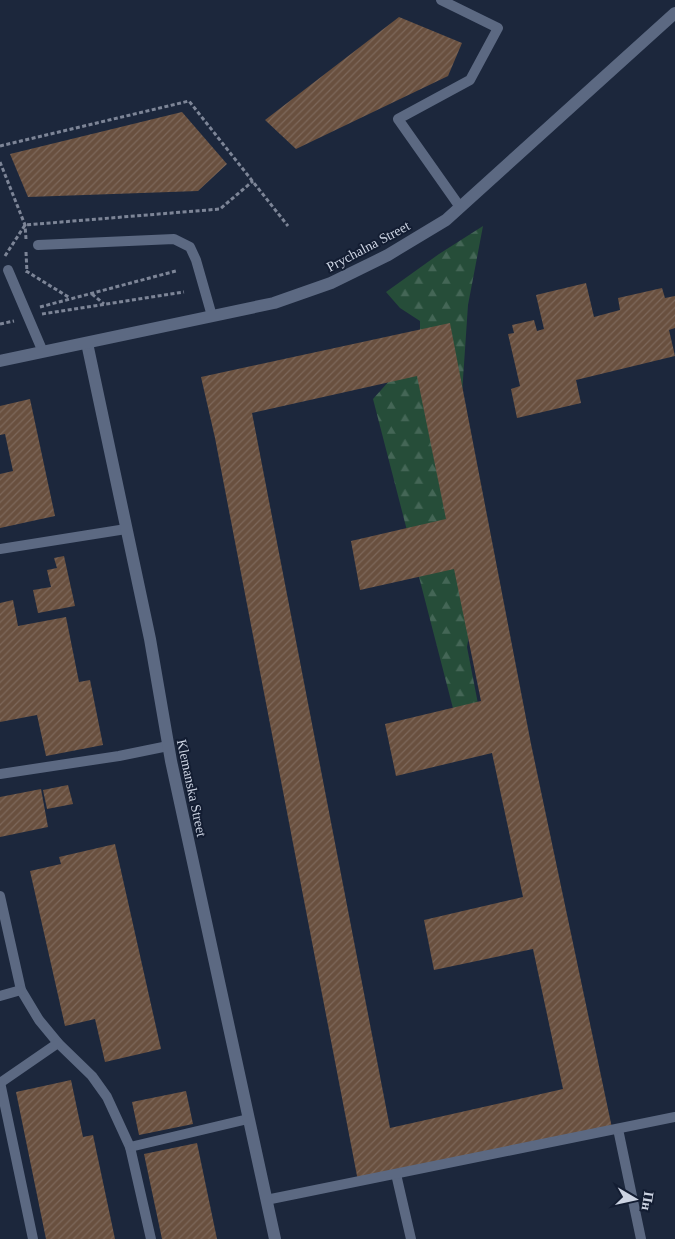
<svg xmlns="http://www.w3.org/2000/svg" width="675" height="1239" viewBox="0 0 675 1239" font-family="Georgia,serif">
  <defs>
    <pattern id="forest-firs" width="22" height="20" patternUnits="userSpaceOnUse" patternTransform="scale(1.25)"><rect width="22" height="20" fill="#264d39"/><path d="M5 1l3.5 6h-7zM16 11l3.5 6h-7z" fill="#446656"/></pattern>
    <pattern id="building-hatch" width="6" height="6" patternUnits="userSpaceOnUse" patternTransform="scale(1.25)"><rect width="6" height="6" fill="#69503f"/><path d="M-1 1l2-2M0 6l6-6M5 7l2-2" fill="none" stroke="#7d685b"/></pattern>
  </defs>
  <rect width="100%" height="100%" fill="#1c273c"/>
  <!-- forest -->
  <polygon fill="url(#forest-firs)" points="483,226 468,305 462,394 473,612 467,647 479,709 463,747 373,399 390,380 420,356 420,321 400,308 386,292 439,254"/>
  <!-- building -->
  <g fill="url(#building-hatch)" fill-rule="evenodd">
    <polygon points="399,17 462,43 448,76 296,149 265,120"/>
    <polygon points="182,112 227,164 198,191 28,197 10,154"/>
    <polygon points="586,283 594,317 620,310 618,298 662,288 665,298 675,296 675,328 669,330 675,356 576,380 581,403 517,418 511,389 520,386 508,334 514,333 512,325 534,320 537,331 544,329 536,295"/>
    <path d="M450,323L531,744L612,1128L358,1181L215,438L201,377ZM417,376L446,519L351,541L360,590L454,569L481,701L385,724L396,776L492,753L523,897L424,920L434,970L533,949L563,1089L390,1128L252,413Z"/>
    <polygon points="30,399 55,516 0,528 0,474 13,471 5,434 0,435 0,406"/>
    <polygon points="64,556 75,606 38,613 33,590 51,587 47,570 57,568 54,558"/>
    <polygon points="13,600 18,626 66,617 79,682 90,680 103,745 46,756 37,715 0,722 0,603"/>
    <polygon points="68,785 73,804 47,809 43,790"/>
    <polygon points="41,789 48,827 0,837 0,797"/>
    <polygon points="115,844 161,1049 105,1062 95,1019 65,1026 30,871 61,864 59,857"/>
    <polygon points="71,1080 83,1137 93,1135 115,1239 46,1239 16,1092"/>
    <polygon points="186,1091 193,1124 139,1135 132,1102"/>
    <polygon points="197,1143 217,1239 162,1239 144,1154"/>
  </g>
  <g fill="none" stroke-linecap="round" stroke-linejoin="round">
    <!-- path -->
    <g stroke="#7d8597" stroke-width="3" stroke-dasharray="4 2.5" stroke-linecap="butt">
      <polyline points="0,146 189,101 288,226"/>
      <polyline points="0,162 25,225 26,239"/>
      <polyline points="26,252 27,273"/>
      <polyline points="5,256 25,225 220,209 253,181"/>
      <polyline points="26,271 70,298"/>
      <polyline points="92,294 104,304"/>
      <polyline points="40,307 176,271"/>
      <polyline points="42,314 184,292"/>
      <polyline points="0,324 14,321"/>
    </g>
    <!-- lane -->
    <g stroke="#5c6982" stroke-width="10">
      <polyline points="441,0 498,28 470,80 398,119 460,207"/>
      <polyline points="38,245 174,239 190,247 196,260 212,316"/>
      <polyline points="8,270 43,352"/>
      <polyline points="0,549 126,529"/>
      <polyline points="0,774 119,756 168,746"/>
      <polyline points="0,896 21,990 39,1020 58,1043 92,1076 107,1097 130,1147 151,1239"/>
      <polyline points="0,996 21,990"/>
      <polyline points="0,1082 33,1239"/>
      <polyline points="0,1083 58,1043"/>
      <polyline points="618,1129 641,1239"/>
      <polyline points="130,1147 248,1119"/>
      <polyline points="396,1174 411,1239"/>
      <polyline points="266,1200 675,1117"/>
    </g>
    <!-- street -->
    <g stroke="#5c6982" stroke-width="12">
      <polyline points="87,343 150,639 171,761 275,1239"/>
      <polyline points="0,361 274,303 331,283 388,255 446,220 675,13"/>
    </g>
  </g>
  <g text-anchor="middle" stroke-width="4" stroke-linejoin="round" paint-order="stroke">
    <!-- street labels -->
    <g font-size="14" fill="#cdd4e3" stroke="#131d32">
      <text transform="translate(368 246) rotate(-28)" y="5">Prychalna Street</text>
      <text transform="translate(192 788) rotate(78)" y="5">Klemanska Street</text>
    </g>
  </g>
  <!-- north arrow -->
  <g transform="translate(635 1199) rotate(99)" stroke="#131d32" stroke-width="4" paint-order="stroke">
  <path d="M0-4L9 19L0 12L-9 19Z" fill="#cdd4e3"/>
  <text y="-8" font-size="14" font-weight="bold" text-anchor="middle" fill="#cdd4e3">Пн</text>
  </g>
</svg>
